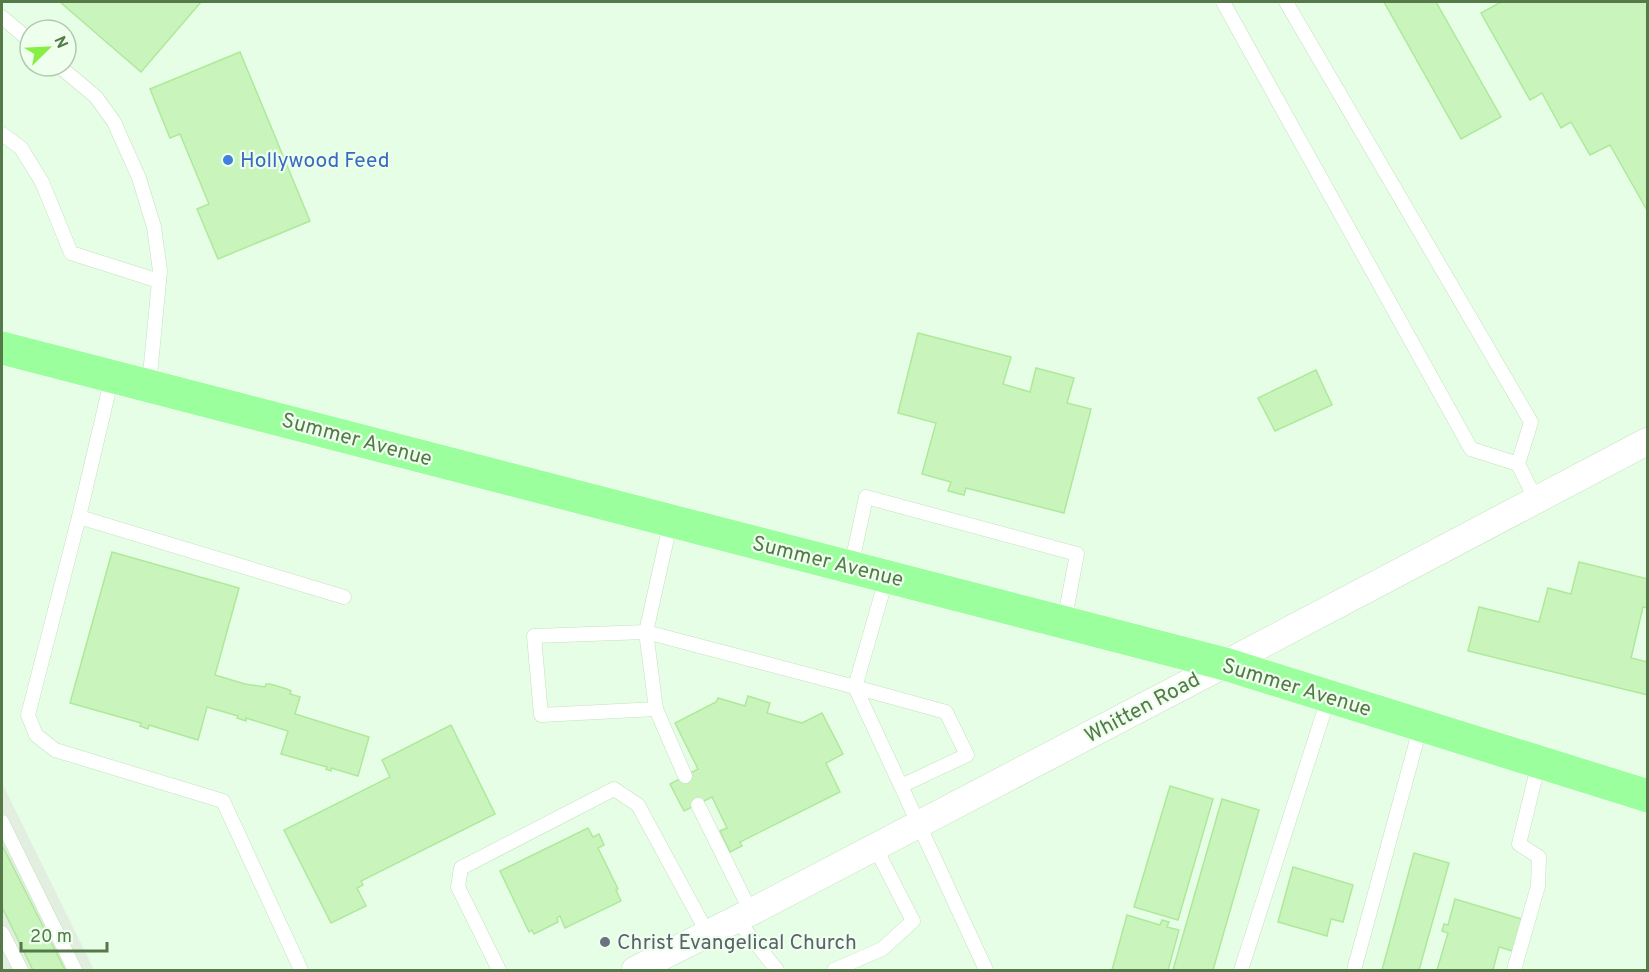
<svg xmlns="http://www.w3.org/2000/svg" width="1649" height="972" viewBox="0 0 1649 972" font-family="Overpass,sans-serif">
  <rect width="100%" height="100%" fill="#e7fee6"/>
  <!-- industrial -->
  <polygon fill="#e2eee0" points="2,783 94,970 2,970"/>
  <!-- building -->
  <g fill="#c9f5bc" stroke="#aee99b" stroke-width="1.5">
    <polygon points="60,2 201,2 141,72"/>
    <polygon points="1384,2 1436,2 1501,117 1461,139"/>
    <polygon points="1501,2 1648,2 1648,212 1610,145 1590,155 1571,122 1561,128 1542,93 1530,100 1481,13"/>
    <polygon points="240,52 310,221 218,259 197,209 209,204 180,134 170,138 150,89"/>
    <polygon points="918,333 1011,357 1003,384 1030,392 1036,368 1074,378 1067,403 1091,409 1064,513 966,488 964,495 948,491 951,482 922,474 936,423 898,413"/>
    <polygon points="1316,370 1332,405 1275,431 1258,398"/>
    <polygon points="112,552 239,588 215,675 245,684 265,687 266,684 270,684 287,689 291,691 290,694 300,697 295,714 369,737 358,776 331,768 331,771 326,769 327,767 281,754 288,731 246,718 246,721 237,718 238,716 207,707 198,740 149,725 148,729 140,726 141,723 70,703"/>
    <polygon points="1579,562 1648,579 1648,608 1643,607 1631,658 1648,662 1648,695 1468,651 1479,607 1539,622 1548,588 1571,594"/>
    <polygon points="748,696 770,703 767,713 802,723 822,713 843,754 826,763 840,792 740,842 742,846 730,852 720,831 727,828 712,797 684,811 670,784 698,769 675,723 716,702 718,698 745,706"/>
    <polygon points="451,725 495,814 361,881 363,885 357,888 366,906 331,923 284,830 390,777 382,760"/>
    <polygon points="1170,786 1213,799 1178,920 1134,907"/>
    <polygon points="1222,799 1259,810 1213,970 1173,970"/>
    <polygon points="588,828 593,837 599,834 604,845 598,848 618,889 616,890 621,901 565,928 560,916 557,918 558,922 534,934 532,930 529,932 500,871"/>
    <polygon points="2,845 65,970 33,970 2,907"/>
    <polygon points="1414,853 1449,863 1419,970 1382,970"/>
    <polygon points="1293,867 1353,885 1343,922 1331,919 1327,936 1278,922"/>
    <polygon points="1455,899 1525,920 1516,952 1499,947 1493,970 1437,970 1448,933 1442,931 1444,924 1448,925"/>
    <polygon points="1127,915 1160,925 1162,920 1169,922 1167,927 1179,930 1168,970 1112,970"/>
  </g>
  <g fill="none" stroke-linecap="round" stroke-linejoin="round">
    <defs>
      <g id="lane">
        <polyline points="1223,2 1471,449 1518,464"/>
        <polyline points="1286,2 1531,422 1518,464 1536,500"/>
        <polyline points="2,17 30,41"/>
        <polyline points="59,66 96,97 114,122 139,178 154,227 160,271 149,385"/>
        <polyline points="2,134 21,148 42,182 71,253 159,281"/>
        <polyline points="112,377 79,517 344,597"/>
        <polyline points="79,517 28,715 36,735 55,750 223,801 301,970"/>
        <polyline points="671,520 646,632 855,687 887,576"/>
        <polyline points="851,567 866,497 1077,554 1064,622"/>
        <polygon points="646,632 656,709 541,715 534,636"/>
        <polygon points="855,687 946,712 967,755 901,786"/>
        <polyline points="656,709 685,776"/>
        <polyline points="901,786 986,970"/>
        <polyline points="698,805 751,912"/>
        <polyline points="2,822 75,970"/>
        <polyline points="737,920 777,970"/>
        <polyline points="2,933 21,970"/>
        <polyline points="499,970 458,887 461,868 614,789 638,805 708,934"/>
        <polyline points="834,970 882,949 913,921 875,847"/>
        <polyline points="1241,970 1329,696"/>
        <polyline points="1354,970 1421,725"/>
        <polyline points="1514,970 1538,886 1539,857 1519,844 1539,762"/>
      </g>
      <polyline id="street" points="635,970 751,912 1225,664 1648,441"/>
      <polyline id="primary" points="2,348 1225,664 1648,796"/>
    </defs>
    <!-- lane casing -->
    <use href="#lane" stroke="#c3e1be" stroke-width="15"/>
    <!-- street casing -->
    <use href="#street" stroke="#c3e1be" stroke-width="28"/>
    <!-- primary casing -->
    <use href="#primary" stroke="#fff" stroke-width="34"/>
    <!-- lane -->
    <use href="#lane" stroke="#fff" stroke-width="14"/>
    <!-- street -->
    <use href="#street" stroke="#fff" stroke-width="27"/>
    <!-- primary -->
    <use href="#primary" stroke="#9cff9d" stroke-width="33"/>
  </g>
  <!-- markers -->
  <circle fill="#3f7fe0" stroke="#efe" stroke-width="2" cx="228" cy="160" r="6"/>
  <circle fill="#6b7280" stroke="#efe" stroke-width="2" cx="605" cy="942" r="6"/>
  <g text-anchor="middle" stroke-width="4.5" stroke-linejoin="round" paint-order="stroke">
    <!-- shop labels -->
    <g font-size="21" fill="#366cbe" stroke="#efe" text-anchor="start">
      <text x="240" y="167">Hollywood Feed</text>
    </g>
    <!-- street labels -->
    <g font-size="21" fill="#557949" stroke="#efe">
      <text transform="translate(357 439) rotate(15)" y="7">Summer Avenue</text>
      <text transform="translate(828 561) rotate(14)" y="7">Summer Avenue</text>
      <text transform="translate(1297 687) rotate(17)" y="7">Summer Avenue</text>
      <text transform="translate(1142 707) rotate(-28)" y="7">Whitten Road</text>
    </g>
    <!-- worship labels -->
    <g font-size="21" fill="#5b616d" stroke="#efe" text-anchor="start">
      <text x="617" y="949">Christ Evangelical Church</text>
    </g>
  </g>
  <!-- border -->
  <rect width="1649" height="972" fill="none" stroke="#557949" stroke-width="6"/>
  <!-- north arrow -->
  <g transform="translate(48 48) rotate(66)"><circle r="28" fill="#eeffee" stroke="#b1c9ac" stroke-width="1.5"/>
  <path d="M0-4.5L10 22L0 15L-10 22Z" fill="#87ef44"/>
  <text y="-9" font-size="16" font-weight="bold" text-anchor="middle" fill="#557949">N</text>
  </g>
  <!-- scale -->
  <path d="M21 942v9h86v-9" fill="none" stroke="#557949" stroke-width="3"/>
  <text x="30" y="942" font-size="18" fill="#557949" stroke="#eeffee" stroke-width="4.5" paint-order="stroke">20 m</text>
</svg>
